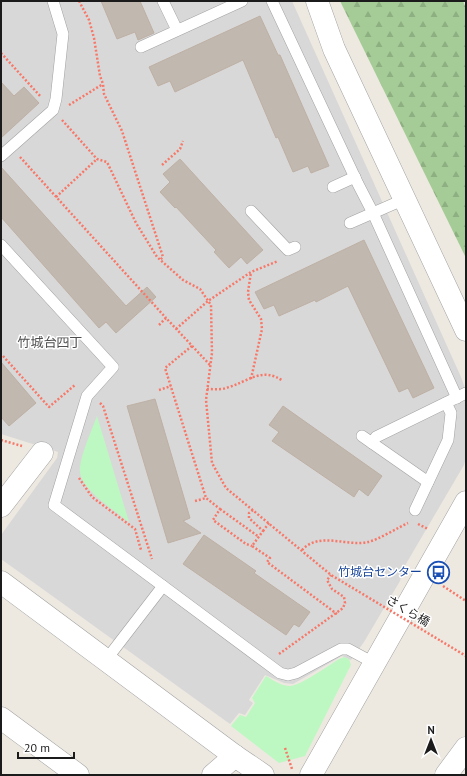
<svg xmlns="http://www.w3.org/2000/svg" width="467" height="776" viewBox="0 0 467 776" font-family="'PT Sans','Noto Sans JP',sans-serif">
  <defs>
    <pattern id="forest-firs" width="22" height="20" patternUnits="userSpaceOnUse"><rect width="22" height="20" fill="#a5cc96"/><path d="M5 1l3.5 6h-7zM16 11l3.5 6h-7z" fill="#8daf81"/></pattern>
  </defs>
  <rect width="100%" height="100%" fill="#ede9e1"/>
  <!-- residential -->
  <polygon fill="#d9d8d8" points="1,1 292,1 461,377 466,391 466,458 464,465 403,569 400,581 364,642 351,660 342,656 293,684 284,683 265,675 249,700 253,703 245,715 239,713 230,724 1,559 1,535 57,458 58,452 1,434"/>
  <!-- forest -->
  <polygon fill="url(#forest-firs)" points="340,1 463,1 466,8 466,258"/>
  <!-- park -->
  <g fill="#bdf8c2">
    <path d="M97,416L129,522C116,512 81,489 80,472C79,458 92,430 97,416Z"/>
    <path d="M344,657L349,659L351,665L305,756L279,763L231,726L240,715L246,717L255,703L252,698L266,676C273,680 281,686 290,686C300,686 329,665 339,659Z"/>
  </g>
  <!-- building -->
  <g fill="#c1b8b0" stroke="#beb0a4">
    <polygon points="101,1 140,1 154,33 138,40 135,32 117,39"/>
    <polygon points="260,16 278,55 280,55 329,166 311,173 308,166 293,172 278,137 276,138 243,60 175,92 170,81 158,86 149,67"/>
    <polygon points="1,82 14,96 24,87 39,103 1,138"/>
    <polygon points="180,159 263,250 247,264 241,257 229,268 214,252 216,250 176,207 175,208 160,192 170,182 163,174"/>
    <polygon points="1,167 126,306 147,287 156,297 116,333 106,322 99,328 1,217"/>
    <polygon points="364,240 434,388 413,398 408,388 399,392 348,286 316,302 315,300 279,316 274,305 264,309 255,292"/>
    <polygon points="1,362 36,403 9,426 1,417"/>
    <polygon points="155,399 190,518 183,521 201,533 168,543 127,406"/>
    <polygon points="283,406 382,476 368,496 359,489 354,497 272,441 279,432 269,425"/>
    <polygon points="204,535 256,571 254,573 310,612 299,627 294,624 286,635 183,564"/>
  </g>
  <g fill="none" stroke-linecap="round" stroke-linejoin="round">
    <defs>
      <g id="service">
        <polyline points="163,1 177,30"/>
        <polyline points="272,1 358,184 373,213 457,398"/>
        <polyline points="141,47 242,1"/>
        <polyline points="1,156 53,110 56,99 63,34 53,1"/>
        <polyline points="333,187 355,177"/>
        <polyline points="251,211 288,250 295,247"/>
        <polyline points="350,223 405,199"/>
        <polyline points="1,245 113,367 87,396 54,505 280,673 288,675 296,673 341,649 348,649 374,663"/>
        <polyline points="362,436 372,443 376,437 466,393"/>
        <polyline points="372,443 428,482"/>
        <polyline points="415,510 448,440 451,413 446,403"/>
        <polyline points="106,660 163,586"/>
      </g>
      <g id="minor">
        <polyline points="1,506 42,453"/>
        <polyline points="1,582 235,756 263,775"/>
        <polyline points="1,718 78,775"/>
        <polyline points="213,775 235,756"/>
        <polyline points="446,775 466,748"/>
      </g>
      <g id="tertiary">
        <polyline points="317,1 334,49 466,330"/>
        <polyline points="311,775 466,502"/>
      </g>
    </defs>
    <!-- service casing -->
    <use href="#service" stroke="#a2a2a2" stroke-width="12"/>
    <!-- minor casing -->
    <use href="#minor" stroke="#a2a2a2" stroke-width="23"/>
    <!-- tertiary casing -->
    <use href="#tertiary" stroke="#a2a2a2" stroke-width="23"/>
    <!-- path -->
    <g stroke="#f77868" stroke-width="2.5" stroke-dasharray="2 2" stroke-linecap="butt">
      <polyline points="79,1 89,20 94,38 100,76 103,84 104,94 122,131 163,257 160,260"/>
      <polyline points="1,53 41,97"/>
      <polyline points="69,105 103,84"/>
      <polyline points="62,120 97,159 107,162 136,223 157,257 183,280 200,289 211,305 212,353 206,400 212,463 226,488 331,575 366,596"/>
      <polyline points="20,157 166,318"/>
      <polyline points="162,165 180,149 183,141"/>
      <polyline points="56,197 97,159"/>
      <polyline points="159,325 166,318 210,365"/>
      <polyline points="176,329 208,301 251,272 278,261"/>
      <polyline points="192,346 165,368 206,498"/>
      <polyline points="3,356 49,407 75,385"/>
      <polyline points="251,379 262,329 261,319 249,300 248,292 251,272"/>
      <path d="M207,389C213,389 221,390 226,388C248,382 262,366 283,381"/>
      <polyline points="159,390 171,386"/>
      <polyline points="100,403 103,406 152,559"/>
      <polyline points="1,440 22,446"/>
      <polyline points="79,478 92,497 135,529 141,550"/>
      <polyline points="195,501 206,498 220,509 213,520 246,544 252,546"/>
      <polyline points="220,509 259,537"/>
      <polyline points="253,510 249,513 249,518 263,531 252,546 270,558 267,562 337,614"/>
      <polyline points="418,524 428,529"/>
      <polyline points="263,531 269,523"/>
      <path d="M302,550C320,531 346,547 368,542C378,540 399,527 408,523"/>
      <polyline points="443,586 466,601"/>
      <polyline points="441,641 466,656"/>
      <polyline points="279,654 343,608 345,603 344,597 332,589 327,580 331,575"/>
      <polyline points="285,748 292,769"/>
    </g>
    <!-- service -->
    <use href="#service" stroke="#fff" stroke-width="11"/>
    <!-- minor -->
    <use href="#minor" stroke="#fff" stroke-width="22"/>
    <!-- tertiary -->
    <use href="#tertiary" stroke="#fff" stroke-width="22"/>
    <!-- path-bridge -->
    <polyline stroke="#f77868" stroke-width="2.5" stroke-dasharray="2 2" stroke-linecap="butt" points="366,596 441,641"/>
  </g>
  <!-- icons -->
  <defs>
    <symbol id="bus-ring" viewBox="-11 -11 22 22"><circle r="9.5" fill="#fff" stroke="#1a4fb4" stroke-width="1.5"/><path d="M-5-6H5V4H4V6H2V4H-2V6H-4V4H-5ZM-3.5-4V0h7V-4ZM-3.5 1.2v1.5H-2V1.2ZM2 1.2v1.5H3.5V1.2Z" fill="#1a4fb4"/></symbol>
  </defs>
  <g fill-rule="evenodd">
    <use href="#bus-ring" x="426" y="560" width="25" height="25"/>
  </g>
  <g text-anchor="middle" stroke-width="3" stroke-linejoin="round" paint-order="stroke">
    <!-- transit labels -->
    <g font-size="12" fill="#164399" stroke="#fff" text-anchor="end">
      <text x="422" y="576">竹城台センター</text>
    </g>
    <!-- street labels -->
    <g font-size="12" fill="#1b1b1b" stroke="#fff">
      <text transform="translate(408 611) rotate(31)" y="4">さくら橋</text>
    </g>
    <!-- neighbourhood labels -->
    <g font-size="13" fill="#4e4e4e" stroke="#fff">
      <text x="50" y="347">竹城台四丁</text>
    </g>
  </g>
  <!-- border -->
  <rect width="467" height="776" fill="none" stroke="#1b1b1b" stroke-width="4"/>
  <!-- north arrow -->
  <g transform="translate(431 740)" stroke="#ffffff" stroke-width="3" paint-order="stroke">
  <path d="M0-3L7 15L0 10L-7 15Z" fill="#1b1b1b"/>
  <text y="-6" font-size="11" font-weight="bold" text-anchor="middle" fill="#1b1b1b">N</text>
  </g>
  <!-- scale -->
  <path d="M18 752v6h56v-6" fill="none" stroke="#1b1b1b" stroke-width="2"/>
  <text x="24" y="752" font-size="12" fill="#1b1b1b" stroke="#ffffff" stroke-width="3" paint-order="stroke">20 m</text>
</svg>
